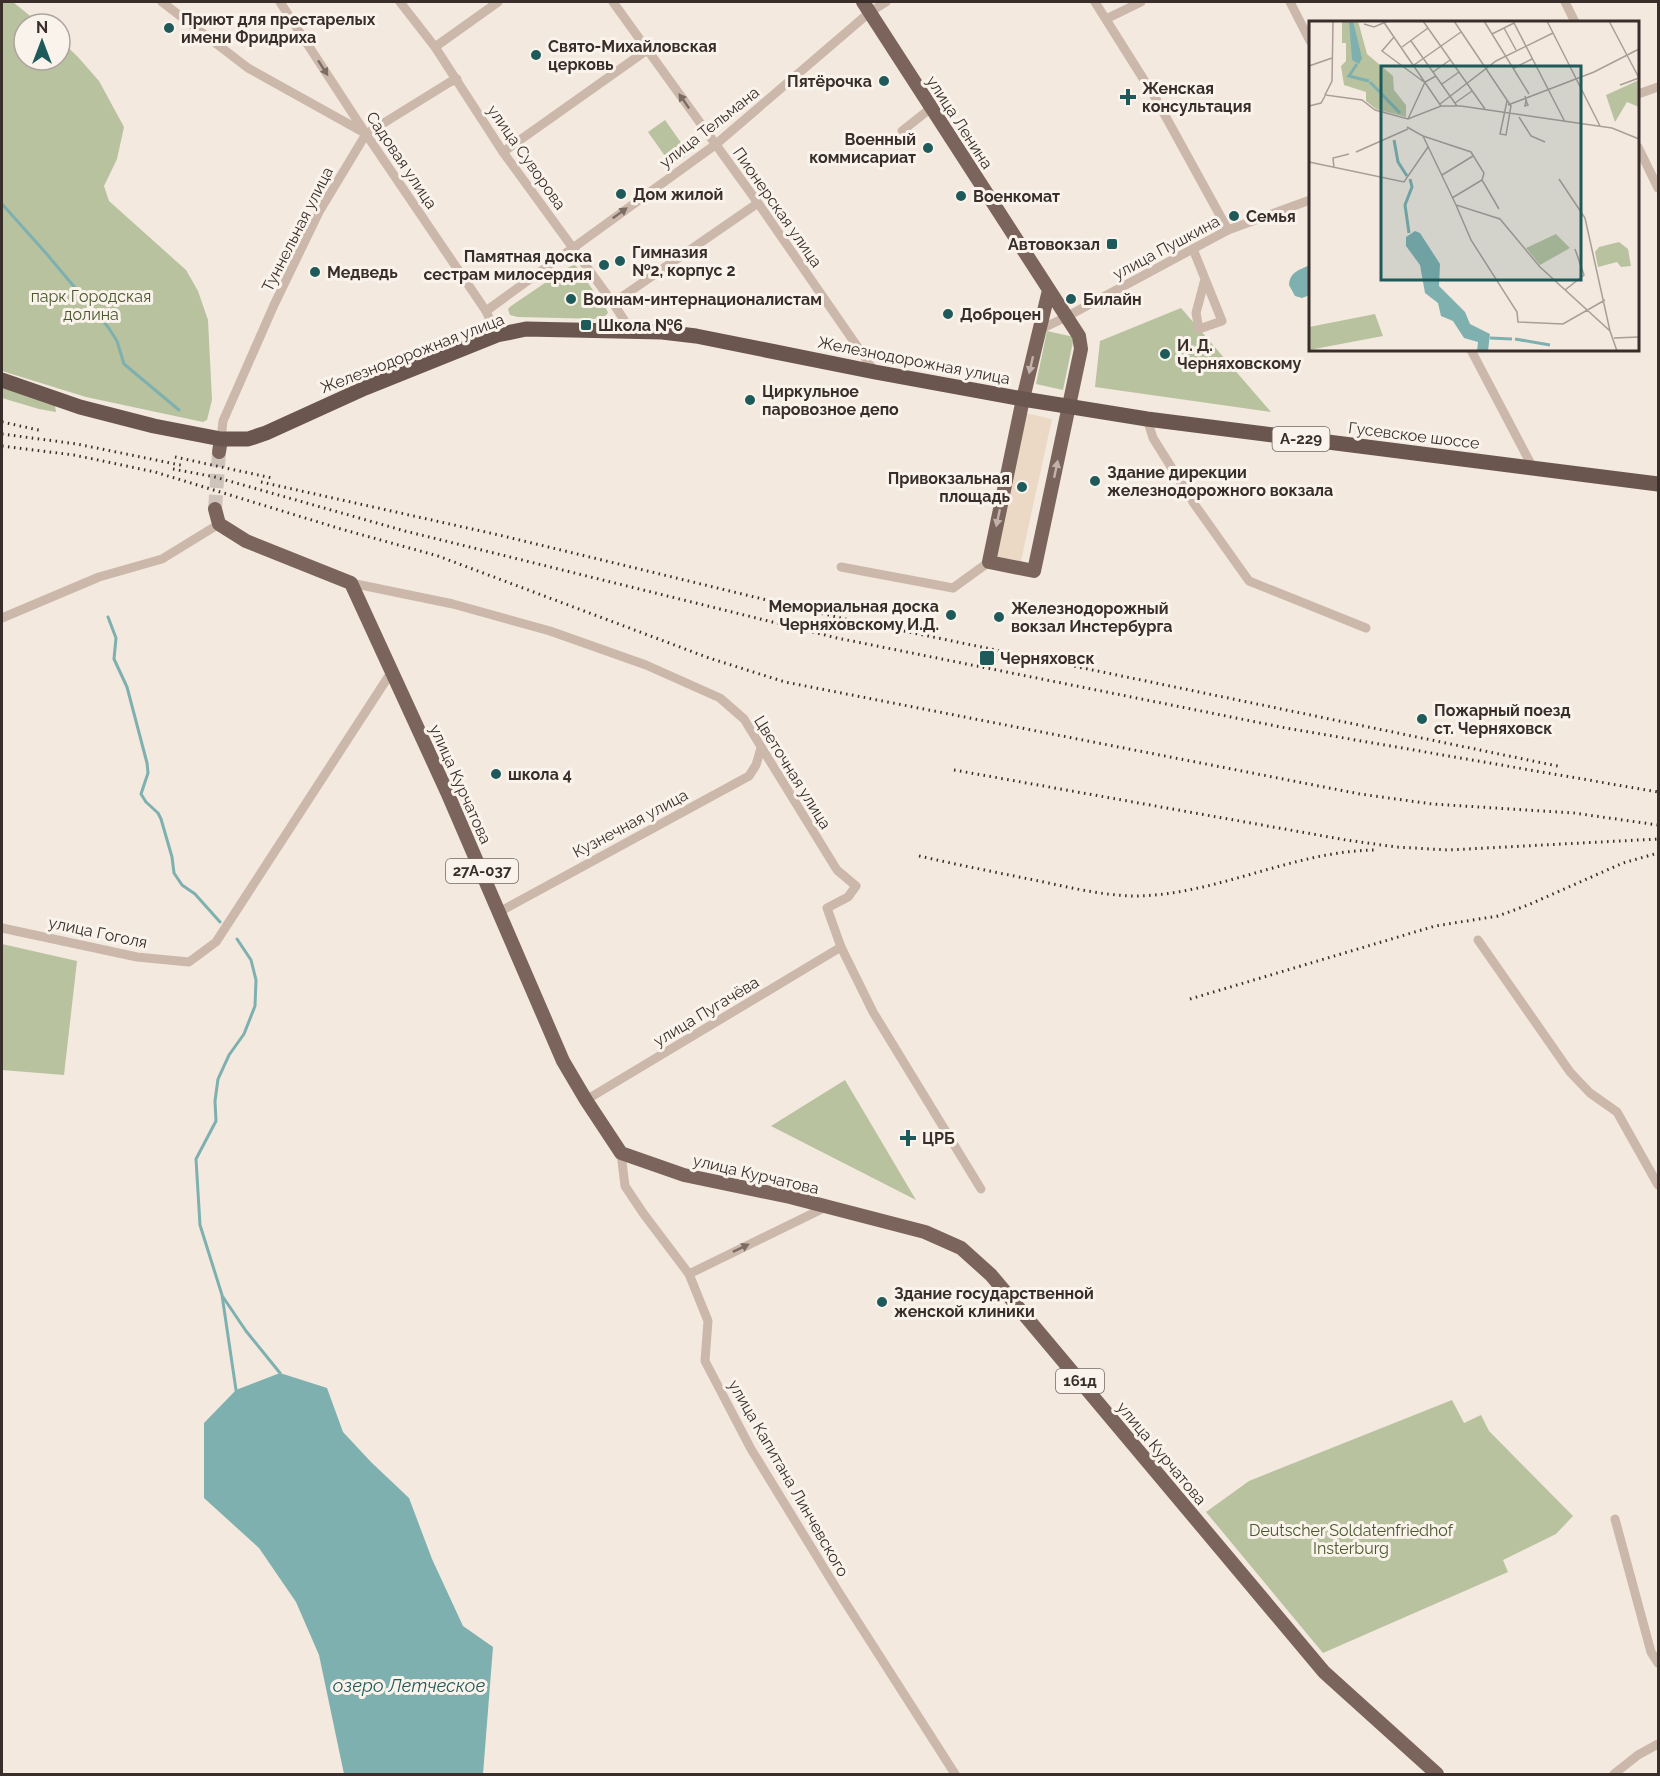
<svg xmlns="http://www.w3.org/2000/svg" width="1660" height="1776" viewBox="0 0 1660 1776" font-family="Raleway,sans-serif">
  <rect width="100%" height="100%" fill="#f3e9df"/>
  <!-- green -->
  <g fill="#b8c29f">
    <polygon points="2,2 13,2 40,24 24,24 24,60 60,60 60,40 78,57 99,81 124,127 117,159 104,186 109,201 186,270 198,291 208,320 212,400 207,420 203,422 86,397 2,371"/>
    <polygon points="665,120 689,154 672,166 648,132"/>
    <polygon points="574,265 576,266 607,310 608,313 602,319 518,317 510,315 508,309 511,306 567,268"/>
    <polygon points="1181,308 1271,412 1095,387 1100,341"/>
    <polygon points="1047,331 1074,337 1063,390 1036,384"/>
    <polygon points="2,386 55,405 56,412 39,409 2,398"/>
    <polygon points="2,944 77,961 64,1075 2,1070"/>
    <polygon points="845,1080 916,1200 771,1126"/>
    <polygon points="1452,1400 1464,1423 1481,1415 1489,1431 1573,1516 1556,1534 1503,1560 1508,1572 1323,1653 1206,1512 1249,1481"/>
  </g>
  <!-- plaza -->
  <polygon fill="#ebd9c6" points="1021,412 1052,419 1021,561 994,556"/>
  <!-- water -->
  <g fill="#7eb0b0">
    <path d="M1310,265V295L1302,298L1295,296L1289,285C1290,272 1299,270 1310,265Z"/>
    <polygon points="280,1373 327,1388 343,1432 371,1462 409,1498 432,1559 463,1626 493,1647 483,1774 344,1774 319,1655 296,1602 259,1548 204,1498 204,1423 236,1390"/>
  </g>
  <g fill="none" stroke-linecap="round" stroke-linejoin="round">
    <!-- stream -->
    <g stroke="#7eb0b0" stroke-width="3">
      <polyline points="2,204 45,252 108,327 117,341 124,364 179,410"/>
      <polyline points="108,617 116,638 114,659 127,687 147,763 148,773 141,794 146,802 158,813 161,819 172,857 174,873 182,885 195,894 220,922"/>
      <polyline points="223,1297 246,1331 280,1373"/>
      <polyline points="236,1390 222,1295 200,1225 196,1159 216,1121 215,1101 218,1079 229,1055 244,1034 255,1006 256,980 251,960 237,939"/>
    </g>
    <!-- primary-tunnel -->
    <polyline stroke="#cec4bb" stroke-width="14" stroke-dasharray="14 7" stroke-linecap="butt" points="215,509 219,452"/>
    <!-- minor -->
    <g stroke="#cbb8ab" stroke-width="9">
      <polyline points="162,2 248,68 363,132"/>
      <polyline points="280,2 366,134 486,311 497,335"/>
      <polyline points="400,2 435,47 503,152 613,303 626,323 627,331"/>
      <polyline points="613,2 758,203 875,372"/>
      <polyline points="1095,2 1156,99 1228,230"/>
      <polyline points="1290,2 1310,41"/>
      <polyline points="1565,2 1575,22"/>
      <polyline points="1106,19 1141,2"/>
      <polyline points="435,47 498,2"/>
      <polyline points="1638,94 1658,87"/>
      <polyline points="902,131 931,108"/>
      <polyline points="1638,147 1658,188"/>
      <polyline points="503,152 647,50"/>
      <polyline points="1193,249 1222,321 1199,329 1196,313 1205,279"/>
      <polyline points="613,303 758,203"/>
      <polyline points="486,311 715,145 870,12 886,2"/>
      <polyline points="1039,330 1066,317 1228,230 1310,200"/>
      <polyline points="1471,350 1533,468"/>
      <polyline points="1147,419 1153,438 1195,505 1249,581 1366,628"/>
      <polyline points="221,439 223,421 274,305 319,212 366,134 450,82 457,79"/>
      <polyline points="841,567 953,588 989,562"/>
      <polyline points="351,583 453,604 550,631 646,665 720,698 744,719 837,870 856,886 848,897 827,908 841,947 873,1012 981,1189"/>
      <polyline points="2,618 99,577 162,559 219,524"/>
      <polyline points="499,912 749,776 756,765 761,748"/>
      <polyline points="2,928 137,957 189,962 216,942 392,671"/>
      <polyline points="1478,940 1570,1072 1590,1093 1617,1112 1658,1185"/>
      <polyline points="586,1100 841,947"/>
      <polyline points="621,1153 625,1186 643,1213 689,1274 708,1321 705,1361 751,1449 838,1591 955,1774"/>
      <polyline points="689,1274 826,1207"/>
      <polyline points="1615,1519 1651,1652 1658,1663"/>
      <polyline points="1614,1774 1638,1755 1658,1744"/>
    </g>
    <!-- primary -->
    <g stroke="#7b645b" stroke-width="14">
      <polyline points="863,2 1079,336 1081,349 1034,571 989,562 1023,399 1049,290"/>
      <polyline points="219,452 221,439"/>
      <polyline points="215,509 219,524 246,541 351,583 447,792 563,1061 586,1100 621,1153 684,1175 790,1197 925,1232 961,1248 991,1275 1324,1672 1437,1774"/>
    </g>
    <!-- trunk -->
    <polyline stroke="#6a564e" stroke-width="15" points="2,380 80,407 154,426 221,439 248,439 266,433 365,388 497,335 526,329 662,332 696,336 875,372 1023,399 1147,419 1658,484"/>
    <!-- rail -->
    <g stroke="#392e2a" stroke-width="3" stroke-dasharray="1.5 4.5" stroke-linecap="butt">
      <polyline points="2,422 43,431"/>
      <polyline points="2,434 77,444 185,466"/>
      <polyline points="2,446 74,455 155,472 341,529 438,556 709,658 785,682 1360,794 1432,804 1574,813 1658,825"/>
      <polyline points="175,457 272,478"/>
      <polyline points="173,469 215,477 405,531 837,638 1286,728 1658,792"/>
      <polyline points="261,482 499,535 841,618 1562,767"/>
      <polyline points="954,770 1346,840 1396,847 1448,850 1658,839"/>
      <path d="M919,856C959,865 999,873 1039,881C1072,888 1105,896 1138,896C1219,894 1294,851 1375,850"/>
      <polyline points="1190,999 1435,926 1498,916 1528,905 1623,863 1658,853"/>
    </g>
  </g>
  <!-- one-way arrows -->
  <defs><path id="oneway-solid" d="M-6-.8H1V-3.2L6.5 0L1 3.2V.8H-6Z" transform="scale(1.5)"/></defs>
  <g fill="#7b6c64">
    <use href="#oneway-solid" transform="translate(323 68) rotate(57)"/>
    <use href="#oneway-solid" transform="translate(684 101) rotate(-125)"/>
    <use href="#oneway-solid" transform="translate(620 213) rotate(-36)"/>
    <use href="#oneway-solid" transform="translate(741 1248) rotate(-26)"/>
  </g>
  <g fill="#c1b3ab">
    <use href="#oneway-solid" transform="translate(1031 365) rotate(103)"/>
    <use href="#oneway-solid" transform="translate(1056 469) rotate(-78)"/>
    <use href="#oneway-solid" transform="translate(998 518) rotate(102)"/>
  </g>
  <!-- markers -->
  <g fill="#1f5a5b" stroke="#faf3ec" stroke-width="2">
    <circle cx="169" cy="28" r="6"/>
    <circle cx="536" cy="55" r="6"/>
    <circle cx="884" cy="81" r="6"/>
    <path d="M1125 88h6v6h6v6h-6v6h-6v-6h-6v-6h6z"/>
    <circle cx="928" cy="148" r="6"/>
    <circle cx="621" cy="194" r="6"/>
    <circle cx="961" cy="196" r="6"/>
    <circle cx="1234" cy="216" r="6"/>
    <rect x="1106" y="238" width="12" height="12" rx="3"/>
    <circle cx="620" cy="261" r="6"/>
    <circle cx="604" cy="265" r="6"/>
    <circle cx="315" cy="272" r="6"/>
    <circle cx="571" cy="299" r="6"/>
    <circle cx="1071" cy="299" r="6"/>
    <circle cx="948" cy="314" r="6"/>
    <rect x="580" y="319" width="12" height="12" rx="3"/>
    <circle cx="1165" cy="354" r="6"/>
    <circle cx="750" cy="400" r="6"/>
    <circle cx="1095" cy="481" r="6"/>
    <circle cx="1022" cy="487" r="6"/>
    <circle cx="951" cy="615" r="6"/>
    <circle cx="999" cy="617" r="6"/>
    <rect x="979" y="650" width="16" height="16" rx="3"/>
    <circle cx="1422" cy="719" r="6"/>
    <circle cx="496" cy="774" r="6"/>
    <path d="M905 1129h6v6h6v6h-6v6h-6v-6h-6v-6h6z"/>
    <circle cx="882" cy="1302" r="6"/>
  </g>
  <g text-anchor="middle" stroke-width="6" stroke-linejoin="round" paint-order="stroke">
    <!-- shield labels -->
    <g fill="#faf3ec" stroke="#736964" stroke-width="1.5">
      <rect x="1272.5" y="427" width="57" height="24" rx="4.5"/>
      <rect x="446" y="859" width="72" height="24" rx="4.5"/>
      <rect x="1056" y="1369" width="48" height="24" rx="4.5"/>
    </g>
    <g font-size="15" font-weight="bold" fill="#392e2a">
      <text x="1301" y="444">А-229</text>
      <text x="482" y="876">27А-037</text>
      <text x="1080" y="1386">161д</text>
    </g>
    <!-- poi labels -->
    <g font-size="16" font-weight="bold" fill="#392e2a" stroke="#faf3ec" text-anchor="start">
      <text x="181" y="25">Приют для престарелых<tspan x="181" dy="18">имени Фридриха</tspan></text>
      <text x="548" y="52">Свято-Михайловская<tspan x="548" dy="18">церковь</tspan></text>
      <text x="872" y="87" text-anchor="end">Пятёрочка</text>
      <text x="1142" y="94">Женская<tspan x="1142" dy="18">консультация</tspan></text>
      <text x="916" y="145" text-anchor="end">Военный<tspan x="916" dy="18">коммисариат</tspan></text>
      <text x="633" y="200">Дом жилой</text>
      <text x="973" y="202">Военкомат</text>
      <text x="1246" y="222">Семья</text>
      <text x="1100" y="250" text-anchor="end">Автовокзал</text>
      <text x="632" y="258">Гимназия<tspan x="632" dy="18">№2, корпус 2</tspan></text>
      <text x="592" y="262" text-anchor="end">Памятная доска<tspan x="592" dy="18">сестрам милосердия</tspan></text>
      <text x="327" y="278">Медведь</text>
      <text x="583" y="305">Воинам-интернационалистам</text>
      <text x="1083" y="305">Билайн</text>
      <text x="960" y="320">Доброцен</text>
      <text x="598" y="331">Школа №6</text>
      <text x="1177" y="351">И. Д.<tspan x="1177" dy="18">Черняховскому</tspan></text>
      <text x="762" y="397">Циркульное<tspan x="762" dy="18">паровозное депо</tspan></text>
      <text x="1107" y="478">Здание дирекции<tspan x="1107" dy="18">железнодорожного вокзала</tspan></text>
      <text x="1010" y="484" text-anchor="end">Привокзальная<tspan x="1010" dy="18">площадь</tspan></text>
      <text x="939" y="612" text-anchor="end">Мемориальная доска<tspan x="939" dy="18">Черняховскому И.Д.</tspan></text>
      <text x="1011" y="614">Железнодорожный<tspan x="1011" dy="18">вокзал Инстербурга</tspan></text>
      <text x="1000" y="664">Черняховск</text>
      <text x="1434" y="716">Пожарный поезд<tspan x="1434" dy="18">ст. Черняховск</tspan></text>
      <text x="508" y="780">школа 4</text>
      <text x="922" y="1144">ЦРБ</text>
      <text x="894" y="1299">Здание государственной<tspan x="894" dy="18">женской клиники</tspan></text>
    </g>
    <!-- street labels -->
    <g font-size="16" fill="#392e2a" stroke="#faf3ec">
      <text transform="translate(960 122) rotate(57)" y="6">улица Ленина</text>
      <text transform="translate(709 127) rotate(-38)" y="6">улица Тельмана</text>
      <text transform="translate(527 157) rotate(55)" y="6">улица Суворова</text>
      <text transform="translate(402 160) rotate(56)" y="6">Садовая улица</text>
      <text transform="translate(778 207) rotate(55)" y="6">Пионерская улица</text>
      <text transform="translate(297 229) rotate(-63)" y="6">Туннельная улица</text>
      <text transform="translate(1166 247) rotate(-28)" y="6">улица Пушкина</text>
      <text transform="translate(412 353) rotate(-21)" y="6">Железнодорожная улица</text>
      <text transform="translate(914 360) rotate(11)" y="6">Железнодорожная улица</text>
      <text transform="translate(1414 435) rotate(7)" y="6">Гусевское шоссе</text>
      <text transform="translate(793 772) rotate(58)" y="6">Цветочная улица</text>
      <text transform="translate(461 784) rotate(66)" y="6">улица Курчатова</text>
      <text transform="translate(630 823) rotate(-28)" y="6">Кузнечная улица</text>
      <text transform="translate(98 932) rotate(12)" y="6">улица Гоголя</text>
      <text transform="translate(706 1011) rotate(-31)" y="6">улица Пугачёва</text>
      <text transform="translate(756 1174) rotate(13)" y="6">улица Курчатова</text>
      <text transform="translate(1162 1453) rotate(50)" y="6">улица Курчатова</text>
      <text transform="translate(789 1478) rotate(60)" y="6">улица Капитана Линчевского</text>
    </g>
    <!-- park labels -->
    <g font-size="16" fill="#4a582e" stroke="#faf3ec">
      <text x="91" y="302">парк Городская<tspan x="91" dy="18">долина</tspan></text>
      <text x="1351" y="1536">Deutscher Soldatenfriedhof<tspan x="1351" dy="18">Insterburg</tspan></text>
    </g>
    <!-- water labels -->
    <g font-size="18" font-style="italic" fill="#1f5a5b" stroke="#faf3ec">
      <text x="409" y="1692">озеро Летческое</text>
    </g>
  </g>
  <!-- overview -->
  <g transform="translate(1309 21)">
    <rect width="330" height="330" fill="#f3e9df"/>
    <path d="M33,0H49L58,33L84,55L85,69L97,84V96L67,88L57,80V71L35,64L32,45L37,40V22H33ZM330,59V86L318,81L306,101L297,74ZM247,213L261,227L231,244L217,227ZM310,221L319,228L322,245L312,246L308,241L289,246L286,231L290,226ZM66,293L74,315L0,329V306Z" fill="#b8c29f"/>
    <path d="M40,0H44L53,37L50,43L43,39ZM106,210L111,212L131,243L130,265L156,291L161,303L181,313L179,330H168L169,321L155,317L144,300L132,295L129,282L116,272L111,244L97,225V216Z" fill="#7eb0b0"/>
    <path fill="none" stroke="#7eb0b0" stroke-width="3" d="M48,43L40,55L60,60M61,61L91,92M85,119L89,141L98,155M100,212L96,184L103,166L101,158M181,317L203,318M206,318L241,324"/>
    <path fill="none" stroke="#a99e97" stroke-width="1.5" d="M24,0L23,60L16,74L53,79L66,89L99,98L132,85H152L303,107L330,118M74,0L132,85M114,0L176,88M145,0L202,85L197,114L191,113L198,80M175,0L220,73M204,0L256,101M238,0L291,105M300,0L330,57M55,3L65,6L79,0M195,7L207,29M183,13L205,2M85,16L73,30L115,61M102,20L148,85M93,26L119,7M105,44L152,11M0,45L23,37M205,47L223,38M124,51L141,39M133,63L150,51M311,64L330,57M216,75L218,82L219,84L216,85L217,79M146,82L163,70M131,83L187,40L244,12M199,84L285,51L330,28M0,85L12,82L16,75M210,96L222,115L236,121M99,98L116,61L127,55M98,106L114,115L147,184L191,198L231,246L301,310L308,330M114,115L162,131L175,152L173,159L190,188M47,131L99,108M0,141L95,161L119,126M25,147L24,137L40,133M133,154L164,135M250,158L276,197L301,310M143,177L173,159M147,184L162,219L208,291L209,301L254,303L296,279M256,269L275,254L266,228M305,317L330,316"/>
    <path fill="#1f5a5b" fill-opacity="0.15" stroke="#1f5a5b" stroke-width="3" d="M72,45H272V259H72Z"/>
    <rect width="330" height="330" fill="none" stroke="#392e2a" stroke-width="3"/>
  </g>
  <!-- border -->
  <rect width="1660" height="1776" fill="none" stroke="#392e2a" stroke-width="6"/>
  <!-- north arrow -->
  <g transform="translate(42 42)"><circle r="28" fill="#faf3ec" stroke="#ada49e" stroke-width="1.5"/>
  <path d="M0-4.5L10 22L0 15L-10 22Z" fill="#1f5a5b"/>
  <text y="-9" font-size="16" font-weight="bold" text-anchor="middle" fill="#392e2a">N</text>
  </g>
</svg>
